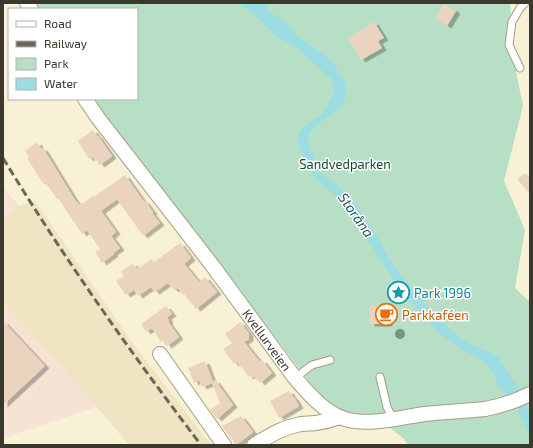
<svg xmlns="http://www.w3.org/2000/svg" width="533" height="448" viewBox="0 0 533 448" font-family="'Exo 2',sans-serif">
  <defs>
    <filter id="shadow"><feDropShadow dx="4.5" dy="2.5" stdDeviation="0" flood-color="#0004"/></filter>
  </defs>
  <rect width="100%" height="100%" fill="#f9f1d5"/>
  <!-- built -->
  <polygon fill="#efe5c2" points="35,201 134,345 211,445 129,445 97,407 3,302 3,221 19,206"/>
  <!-- industrial -->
  <g fill="#f7e3d4">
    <polygon points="3,187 19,206 3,221"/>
    <polygon points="3,302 97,407 3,438"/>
  </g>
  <!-- green -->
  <polygon fill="#b7dfc6" points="32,3 510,3 516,72 523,106 504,181 525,230 515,288 530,302 530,445 408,445 403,438 386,425 336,410 308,385 308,380 101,111 93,99 137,99 137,9 35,9"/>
  <!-- water -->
  <path fill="#9bdde3" d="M238,3H265C266,6 268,11 271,13C275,16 280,17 284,21C290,25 293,32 299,37C306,43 316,48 324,54C331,59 336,68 341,76C346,84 348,92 344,101C335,119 310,121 308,141L318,169L323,175L336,184L356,206L379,240L392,263L403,278L433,313L444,324L463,340L497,356L520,390L530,415V437L516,406L511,396L505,394L498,386L495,375L484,361L464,351L450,341L438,332L420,312L396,283L356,222L344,206L336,196L316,179L305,162L298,140L299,133L306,124L319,117L324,112L334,93L333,86L331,79L299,49L276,36L250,11Z"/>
  <!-- building -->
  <g fill="#ebd4bf" filter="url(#shadow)">
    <polygon points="444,4 456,11 447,26 435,18"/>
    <polygon points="374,22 384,38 378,41 382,48 361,60 348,38"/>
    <polygon points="93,130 97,136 98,136 112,156 100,165 96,160 95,160 92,156 89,159 78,141"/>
    <polygon points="37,142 41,149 43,148 75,200 80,205 93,196 94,197 125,175 144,202 145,201 153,212 152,213 160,223 143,236 117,199 101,211 116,232 111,236 120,248 113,253 114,254 102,263 95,252 100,249 87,230 82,234 58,198 57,199 47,184 45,185 40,179 27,158 29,157 25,151"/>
    <polygon points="525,173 530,178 530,194 517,179"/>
    <polygon points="180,243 191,258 184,264 199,282 205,277 217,292 196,309 184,294 183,295 178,288 174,290 168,283 155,292 151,287 138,296 134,290 126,295 116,281 124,276 121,272 133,263 137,269 152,259 154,262"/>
    <polygon points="388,305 388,324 370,324 370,306"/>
    <polygon points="166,306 172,314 167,317 169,321 168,322 179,337 167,346 163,340 161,342 152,328 146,332 141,324"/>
    <polygon points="3,321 45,366 3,405"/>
    <polygon points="240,322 249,334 249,339 244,342 260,362 262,360 272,373 260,383 255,376 253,378 251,375 249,377 237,362 234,364 223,349 232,343 225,334"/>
    <polygon points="205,361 213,382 215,380 233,405 217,419 210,410 220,403 212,383 202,387 199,380 194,383 188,368"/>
    <polygon points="289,391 293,397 294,397 299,406 279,418 270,401"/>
    <polygon points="241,416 253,432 236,445 222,426"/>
  </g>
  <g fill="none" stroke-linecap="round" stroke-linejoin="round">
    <defs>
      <g id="lane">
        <polyline points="520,68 509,45 512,22 520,8 525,3"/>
        <polyline points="380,377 387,407 393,419"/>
        <polyline points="295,378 312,365 330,360"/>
      </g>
      <g id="street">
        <polyline points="27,3 31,9"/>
        <path d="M85,99L98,118L212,265L295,378C308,393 323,411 342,418C366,427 399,418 424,414C444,412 465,411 485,409C501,406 516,401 530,394"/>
        <polyline points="160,354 224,445"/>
        <path d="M254,445C268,437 281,428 297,425C303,423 309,424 316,423C324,422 332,420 340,417"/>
      </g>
    </defs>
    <!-- lane casing -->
    <use href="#lane" stroke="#a69e84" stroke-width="9"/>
    <!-- street casing -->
    <use href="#street" stroke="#a69e84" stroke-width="16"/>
    <!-- lane -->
    <use href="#lane" stroke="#fff" stroke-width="7"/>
    <!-- street -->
    <use href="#street" stroke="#fff" stroke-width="14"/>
    <!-- rail -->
    <path stroke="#6c6858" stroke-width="3" stroke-dasharray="8 4" stroke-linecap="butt" d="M3,158C64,258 130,352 201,445"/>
  </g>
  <!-- trees -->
  <circle fill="#789679" cx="400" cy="334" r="5"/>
  <!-- icons -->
  <defs>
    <symbol id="sight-ring" viewBox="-11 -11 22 22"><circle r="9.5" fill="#fff" stroke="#0f9aa8" stroke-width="1.5"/><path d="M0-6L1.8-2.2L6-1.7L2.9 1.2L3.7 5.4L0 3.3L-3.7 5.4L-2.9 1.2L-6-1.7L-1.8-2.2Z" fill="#0f9aa8"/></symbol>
    <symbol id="cafe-ring" viewBox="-11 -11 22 22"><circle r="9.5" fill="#fff" stroke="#e8710a" stroke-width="1.5"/><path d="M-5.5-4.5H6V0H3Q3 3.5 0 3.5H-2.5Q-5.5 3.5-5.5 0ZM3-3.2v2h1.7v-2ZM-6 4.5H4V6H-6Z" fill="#e8710a"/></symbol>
  </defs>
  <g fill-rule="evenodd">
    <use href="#sight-ring" x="386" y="280" width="25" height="25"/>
    <use href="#cafe-ring" x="374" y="302" width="25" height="25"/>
  </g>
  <g text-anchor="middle" stroke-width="3" stroke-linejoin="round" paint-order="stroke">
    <!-- park labels -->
    <g font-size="13" fill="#0f4b2e" stroke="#fff">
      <text x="345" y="169">Sandvedparken</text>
    </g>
    <!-- culture labels -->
    <g font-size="13" fill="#0d838f" stroke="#fff" text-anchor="start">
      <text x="414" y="298">Park 1996</text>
    </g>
    <!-- food labels -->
    <g font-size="13" fill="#c56008" stroke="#fff" text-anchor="start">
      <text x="402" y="320">Parkkaféen</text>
    </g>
    <!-- street labels -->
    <g font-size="13" fill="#3b382d" stroke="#fff">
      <text transform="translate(267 340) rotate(54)" y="5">Kvellurveien</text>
    </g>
    <!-- water labels -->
    <g font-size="14" font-style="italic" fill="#1b5358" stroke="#fff">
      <text transform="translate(356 215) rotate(55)" y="5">Storåna</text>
    </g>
  </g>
  <!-- border -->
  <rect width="533" height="448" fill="none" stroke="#3b382d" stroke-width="8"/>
  <!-- legend -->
  <rect x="8" y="8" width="130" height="92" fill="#ffffff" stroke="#b1afab"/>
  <rect x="16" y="21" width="20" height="6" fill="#ffffff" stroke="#b1afab"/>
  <text x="44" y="28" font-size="12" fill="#3b382d">Road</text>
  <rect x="16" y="41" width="20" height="6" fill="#6c6858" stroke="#b1afab"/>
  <text x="44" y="48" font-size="12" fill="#3b382d">Railway</text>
  <rect x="16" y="58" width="20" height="12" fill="#b7dfc6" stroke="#b1afab"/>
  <text x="44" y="68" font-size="12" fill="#3b382d">Park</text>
  <rect x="16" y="78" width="20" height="12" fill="#9bdde3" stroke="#b1afab"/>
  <text x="44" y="88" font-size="12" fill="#3b382d">Water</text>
</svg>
